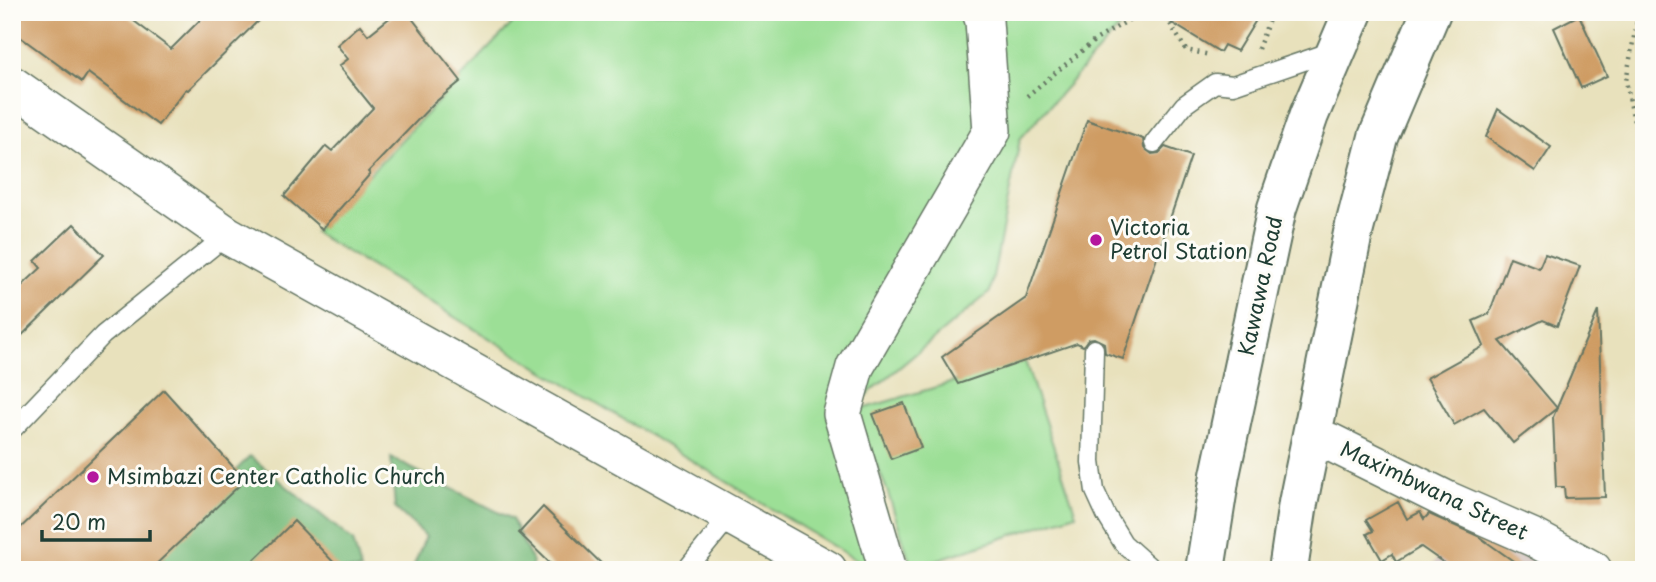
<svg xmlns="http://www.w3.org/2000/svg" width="1656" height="582" viewBox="0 0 1656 582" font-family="'Playpen Sans',sans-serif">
  <rect width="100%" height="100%" fill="#fdfcf7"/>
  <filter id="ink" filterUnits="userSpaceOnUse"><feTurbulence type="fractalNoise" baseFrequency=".0143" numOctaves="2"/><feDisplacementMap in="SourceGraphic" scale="14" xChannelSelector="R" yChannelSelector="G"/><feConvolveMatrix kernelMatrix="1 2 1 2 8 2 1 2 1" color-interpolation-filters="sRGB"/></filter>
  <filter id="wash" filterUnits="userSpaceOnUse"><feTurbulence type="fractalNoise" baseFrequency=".00686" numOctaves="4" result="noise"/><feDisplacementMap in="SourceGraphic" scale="28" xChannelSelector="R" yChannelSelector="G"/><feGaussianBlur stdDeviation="1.57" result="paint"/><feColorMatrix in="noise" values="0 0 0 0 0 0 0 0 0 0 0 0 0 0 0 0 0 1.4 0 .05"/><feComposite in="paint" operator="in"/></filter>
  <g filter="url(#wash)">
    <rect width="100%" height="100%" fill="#e8e1bc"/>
    <!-- industrial -->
    <polygon fill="#cfc0ba" points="1464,520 1557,570 1429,570"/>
    <!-- green -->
    <polygon fill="#9cdf96" stroke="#5e8e65" stroke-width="2" points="523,12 1133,12 1020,139 990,292 852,407 855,411 1025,361 1076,514 912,568 887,490 858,420 900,563 861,563 314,232"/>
    <!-- forest -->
    <g fill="#7dbe7f" stroke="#4e7e5a" stroke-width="2">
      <polygon points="250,456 353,541 361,570 161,570 167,540"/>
      <polygon points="391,458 512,519 533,563 529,570 412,570 426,536 395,508"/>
    </g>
    <g id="blocks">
      <!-- building -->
      <g fill="#cf9c64">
        <polygon points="12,12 122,12 171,49 208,12 267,12 188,90 186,89 158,125 88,73 82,82 12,31"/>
        <polygon points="397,12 407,12 461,81 433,104 368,172 370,174 322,229 284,196 326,146 332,151 373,108 339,66 348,59 337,45 360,25 368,35"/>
        <polygon points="1154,12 1261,12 1237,51 1224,45 1220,52"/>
        <polygon points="1579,15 1607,76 1581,88 1554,28"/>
        <polygon points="1498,109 1551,147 1535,171 1486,137"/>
        <polygon points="1087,120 1143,139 1144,148 1152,154 1159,153 1165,147 1191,156 1123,359 1105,353 1104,343 1094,338 1088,339 1083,346 1077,343 958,384 942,357 1026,298"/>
        <polygon points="74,224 104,255 12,345 12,295 41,268 35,261"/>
        <polygon points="1545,254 1580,266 1557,326 1543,320 1500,341 1557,408 1513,443 1484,408 1454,425 1427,378 1484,346 1473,321 1489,314 1510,257 1539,268"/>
        <polygon points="1598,311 1605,497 1565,498 1564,487 1556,487 1553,417"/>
        <polygon points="164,390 245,480 150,570 12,570 12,536"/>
        <polygon points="904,403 921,448 891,459 873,414"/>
        <polygon points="1398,502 1407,519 1420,512 1424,519 1429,514 1478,536 1526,570 1454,570 1421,547 1396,562 1392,554 1382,560 1367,534 1373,531 1366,520"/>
        <polygon points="543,507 608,570 557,570 519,533"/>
        <polygon points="294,521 341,570 244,570"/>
      </g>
    </g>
  </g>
  <g filter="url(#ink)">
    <use href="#blocks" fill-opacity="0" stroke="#657664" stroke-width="2"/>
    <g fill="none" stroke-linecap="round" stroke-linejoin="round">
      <defs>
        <g id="lane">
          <polyline points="1154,143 1184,105 1215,83 1233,85 1333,51"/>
          <polyline points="1094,349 1091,462 1095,491 1106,515 1123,543 1153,570"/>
          <polyline points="12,430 103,335 227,235"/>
          <polyline points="686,570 730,516"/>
        </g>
        <g id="street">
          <polyline points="12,85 227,235 828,570"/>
          <polyline points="1310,445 1330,442 1447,500 1534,538 1593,570"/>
          <polyline points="888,570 842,414 855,367 992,131 984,21 981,12"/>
        </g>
        <g id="primary">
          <polyline points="1205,570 1220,475 1277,208 1309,115 1353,12"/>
          <polyline points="1288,570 1298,503 1353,233 1378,137 1431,12"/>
        </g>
      </defs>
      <!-- lane casing -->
      <use href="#lane" stroke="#657664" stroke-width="21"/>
      <!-- street casing -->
      <use href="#street" stroke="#657664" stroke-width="40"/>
      <!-- primary casing -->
      <use href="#primary" stroke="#657664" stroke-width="42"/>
      <!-- path -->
      <g stroke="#657664" stroke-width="4.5" stroke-dasharray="2 5" stroke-linecap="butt">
        <polyline points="1163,12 1186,50 1210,55"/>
        <polyline points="1629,12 1637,20 1626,81 1634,122 1644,142"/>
        <polyline points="1258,49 1272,12"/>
        <polyline points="1027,96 1094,41 1142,12"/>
      </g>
      <!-- lane -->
      <use href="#lane" stroke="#fff" stroke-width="18"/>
      <!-- street -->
      <use href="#street" stroke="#fff" stroke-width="37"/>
      <!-- primary -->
      <use href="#primary" stroke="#fff" stroke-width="38"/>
    </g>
  </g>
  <!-- markers -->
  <g fill="#b5179e" stroke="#fdfcf7" stroke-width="2.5">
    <circle cx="1096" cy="240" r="7"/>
    <circle cx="93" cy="477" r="7"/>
  </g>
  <g text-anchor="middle" stroke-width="6" stroke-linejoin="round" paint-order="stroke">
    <!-- poi labels -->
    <g font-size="21" fill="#1f3d34" stroke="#fdfcf7" text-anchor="start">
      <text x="1110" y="235">Victoria<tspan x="1110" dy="24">Petrol Station</tspan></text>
      <text x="107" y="484">Msimbazi Center Catholic Church</text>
    </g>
    <!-- street labels -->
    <g font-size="21" fill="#1f3d34" stroke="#fdfcf7">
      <text transform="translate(1261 286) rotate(-78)" y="7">Kawawa Road</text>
      <text transform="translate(1434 491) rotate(25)" y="7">Maximbwana Street</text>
    </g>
  </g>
  <!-- margin -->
  <rect width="1656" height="582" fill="none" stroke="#fdfcf7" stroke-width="42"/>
  <!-- scale -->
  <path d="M42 530v10h108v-10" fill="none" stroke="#1f3d34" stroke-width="3.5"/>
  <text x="52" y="530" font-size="21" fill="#1f3d34" stroke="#fdfcf7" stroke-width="5" paint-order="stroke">20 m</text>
</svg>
